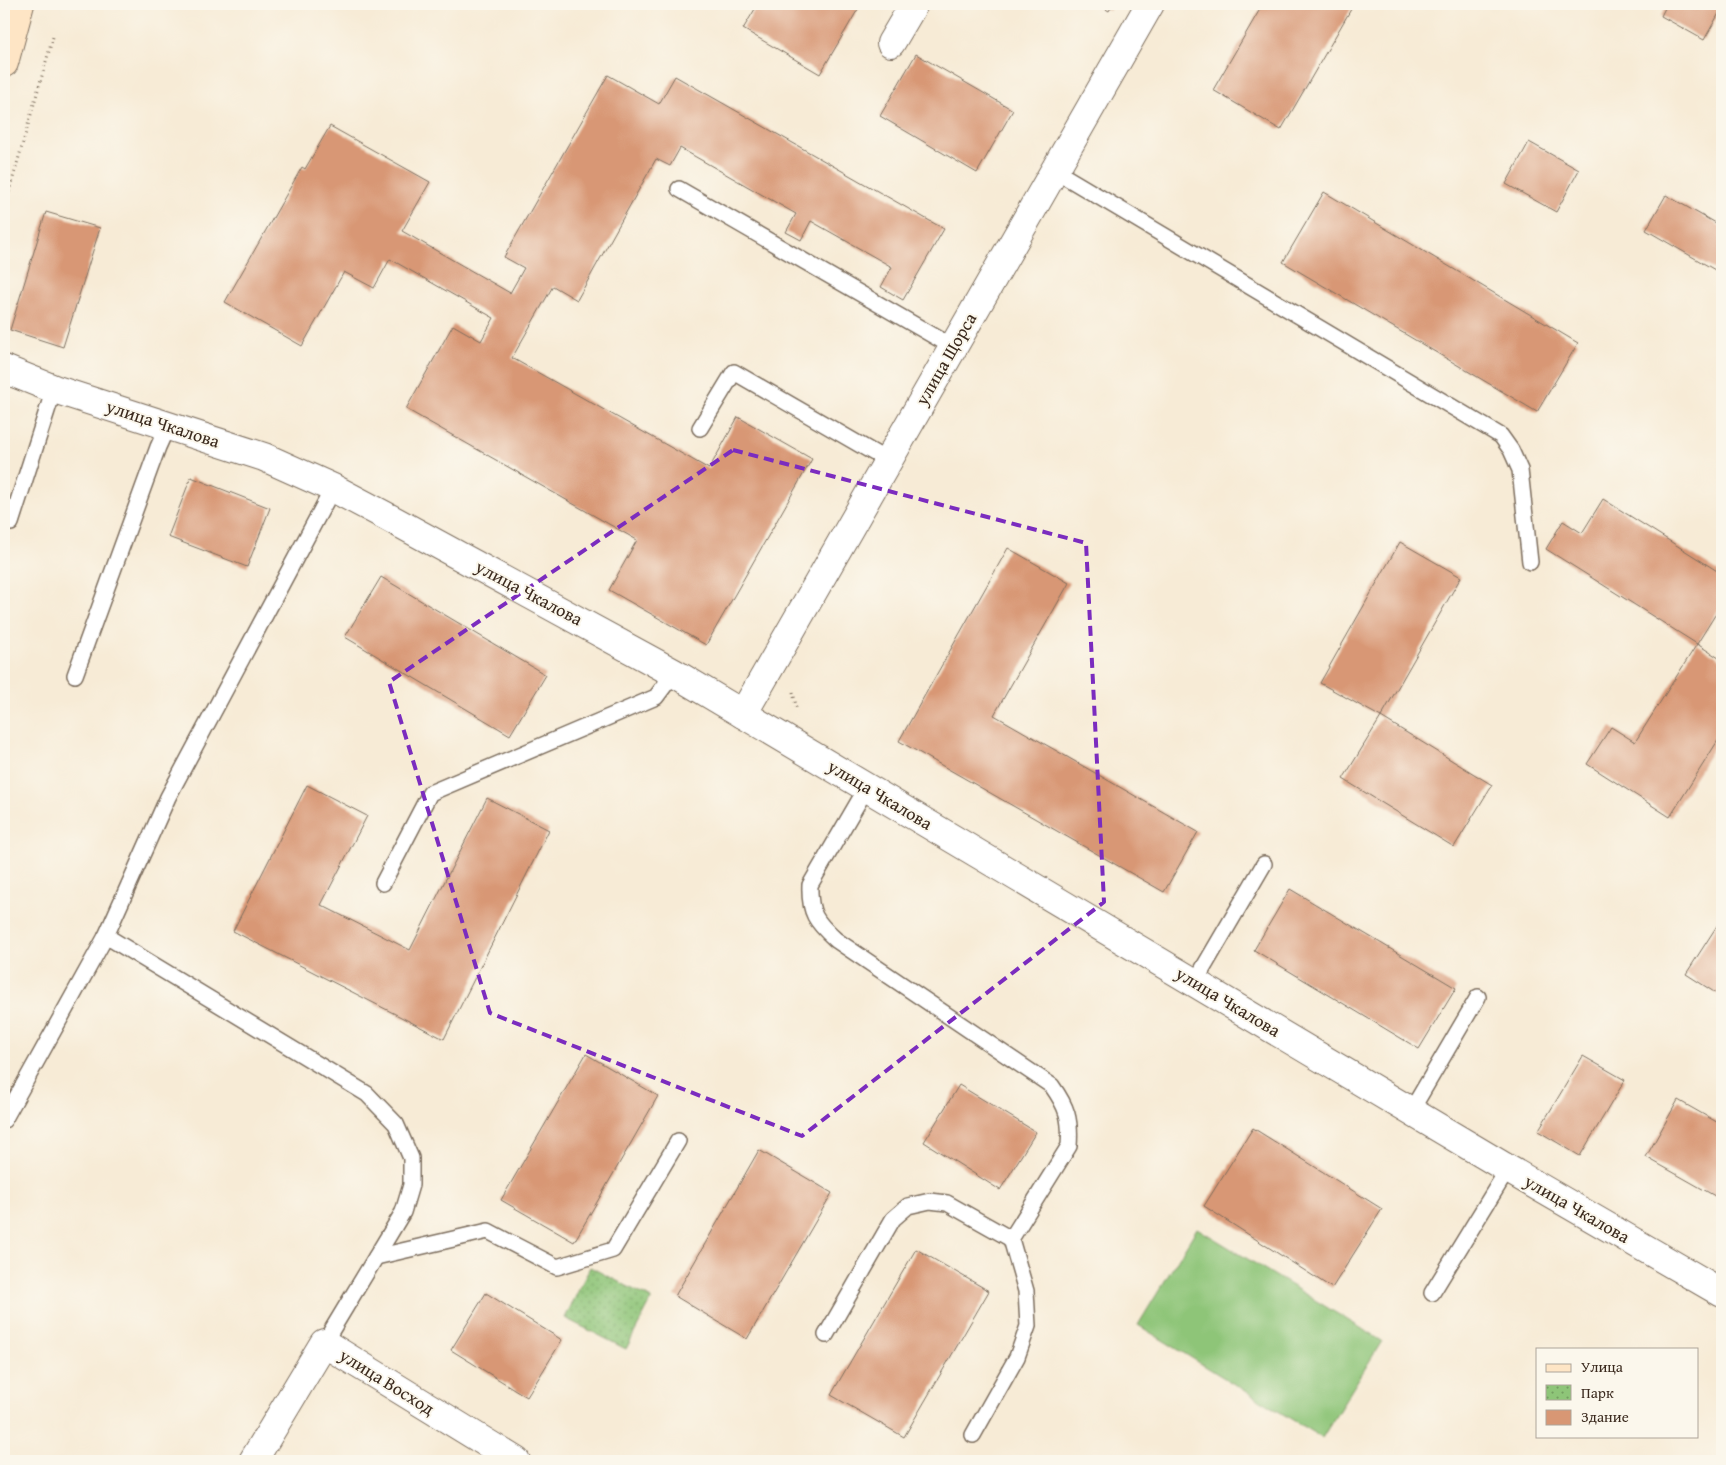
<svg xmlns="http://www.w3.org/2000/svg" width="1726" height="1465" viewBox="0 0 1726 1465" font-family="'Gentium Book Plus',serif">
  <defs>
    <pattern id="park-dots" width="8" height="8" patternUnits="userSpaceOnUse" patternTransform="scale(1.25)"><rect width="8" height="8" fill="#8ec578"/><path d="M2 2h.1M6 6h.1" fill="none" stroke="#75a062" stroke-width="1.8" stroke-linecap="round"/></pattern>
  </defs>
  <rect width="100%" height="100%" fill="#fbf7ec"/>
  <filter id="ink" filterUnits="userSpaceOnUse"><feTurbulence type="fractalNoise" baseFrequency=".02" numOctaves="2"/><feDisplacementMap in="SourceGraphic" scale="10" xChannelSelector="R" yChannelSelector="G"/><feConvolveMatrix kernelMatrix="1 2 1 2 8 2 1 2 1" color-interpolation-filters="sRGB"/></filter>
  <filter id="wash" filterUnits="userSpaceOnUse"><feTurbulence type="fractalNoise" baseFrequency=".0096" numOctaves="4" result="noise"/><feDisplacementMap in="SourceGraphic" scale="20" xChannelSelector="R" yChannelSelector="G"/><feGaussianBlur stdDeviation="1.12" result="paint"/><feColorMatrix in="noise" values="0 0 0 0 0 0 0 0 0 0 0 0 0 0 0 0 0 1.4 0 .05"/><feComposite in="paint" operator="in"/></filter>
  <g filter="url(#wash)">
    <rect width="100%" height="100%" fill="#f7ebd6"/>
    <!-- park -->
    <polygon fill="url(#park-dots)" stroke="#64784b" points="590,1267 652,1299 626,1349 565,1318"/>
    <!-- pitch -->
    <polygon fill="#8ec578" stroke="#64784b" points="1197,1228 1382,1341 1322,1438 1138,1325"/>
    <g id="blocks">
      <!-- building -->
      <g fill="#d89774">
        <polygon points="758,4 861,4 820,74 743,29"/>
        <polygon points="1097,4 1113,4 1109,11"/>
        <polygon points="1263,4 1354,4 1281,130 1213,90"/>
        <polygon points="1667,4 1722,4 1722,8 1704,40 1661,16"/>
        <polygon points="916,54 1013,110 977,173 880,116"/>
        <polygon points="608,75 659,104 675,76 944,229 903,300 881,287 892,267 811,221 801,240 786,232 796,214 680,148 670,166 656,159 577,300 553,286 512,358 709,469 738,417 812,459 706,645 609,590 637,540 406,409 453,325 481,341 494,318 390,259 374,288 344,272 302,346 225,302 302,167 305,169 330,126 430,182 402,231 510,293 524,268 504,257"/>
        <polygon points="1529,142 1579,170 1556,212 1506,184"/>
        <polygon points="1324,192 1578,343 1537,412 1283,262"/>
        <polygon points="1666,195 1722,227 1722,274 1646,230"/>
        <polygon points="46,212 100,228 63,347 10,330"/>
        <polygon points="191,477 270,508 247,567 168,537"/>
        <polygon points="1603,499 1722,574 1722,604 1697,644 1546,549 1563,521 1582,533"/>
        <polygon points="1400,542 1461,577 1381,717 1320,683"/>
        <polygon points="1008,548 1069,583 994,715 1198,832 1164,892 899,741"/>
        <polygon points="381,577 546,675 510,735 345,637"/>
        <polygon points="1697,644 1722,660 1722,734 1670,817 1587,764 1611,727 1635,742"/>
        <polygon points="1381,717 1492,785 1454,847 1343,779"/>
        <polygon points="307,785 367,816 321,905 410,950 487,798 549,830 444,1039 233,931"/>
        <polygon points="1290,889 1456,988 1419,1049 1254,950"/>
        <polygon points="1722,918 1722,997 1686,974"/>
        <polygon points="586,1054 658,1096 574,1242 501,1200"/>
        <polygon points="1583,1056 1625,1080 1580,1156 1538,1131"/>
        <polygon points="959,1085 1036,1132 1000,1190 924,1142"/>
        <polygon points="1678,1100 1722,1125 1722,1200 1646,1157"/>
        <polygon points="1253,1128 1382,1209 1332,1288 1204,1206"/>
        <polygon points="759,1150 832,1193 747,1339 675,1296"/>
        <polygon points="916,1249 989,1291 904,1437 831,1395"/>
        <polygon points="486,1293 562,1340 527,1397 451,1350"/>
      </g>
    </g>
  </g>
  <g filter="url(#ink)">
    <use href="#blocks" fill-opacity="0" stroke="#7d6e5e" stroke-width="1"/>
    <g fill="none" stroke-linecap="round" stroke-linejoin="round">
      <defs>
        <g id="service">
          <polyline points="1054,170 1501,436 1511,450 1520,470 1530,562"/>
          <polyline points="679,189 953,347"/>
          <polyline points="700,428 734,372 888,461"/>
          <polyline points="4,521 11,523 54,389"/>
          <polyline points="75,675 158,447 168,425"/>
          <polyline points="383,883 430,793 656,697 674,673"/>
          <polyline points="1195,982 1264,864"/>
          <polyline points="1411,1111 1478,997"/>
          <polyline points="4,1120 106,936"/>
          <polyline points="376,1257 488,1231 557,1267 613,1250 678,1141"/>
          <polyline points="1432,1293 1508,1169"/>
          <path d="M826,1335L893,1219L908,1206L930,1201L947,1203L1011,1239L1069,1146C1071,1119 1067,1107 1052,1086L836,940C816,922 809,913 810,885L867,787"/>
          <polyline points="324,1343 403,1212 411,1185 411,1158 396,1124 367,1094 106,936 168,797 333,488"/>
          <polyline points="973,1435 1017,1357 1028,1326 1026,1291 1011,1239"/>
        </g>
        <g id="minor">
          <polyline points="891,43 914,4"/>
          <polyline points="743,714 1150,4"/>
          <polyline points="253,1461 324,1343 516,1461"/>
        </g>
        <polyline id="tertiary" points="4,369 54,389 264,457 333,488 384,515 674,673 1508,1169 1722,1293"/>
        <polyline id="secondary" points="4,63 20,4"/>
      </defs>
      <!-- service casing -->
      <use href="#service" stroke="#7d6e5e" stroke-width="18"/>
      <!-- minor casing -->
      <use href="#minor" stroke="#7d6e5e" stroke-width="30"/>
      <!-- tertiary casing -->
      <use href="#tertiary" stroke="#7d6e5e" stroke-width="30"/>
      <!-- secondary casing -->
      <use href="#secondary" stroke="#7d6e5e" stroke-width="30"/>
      <!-- path -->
      <g stroke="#7d6e5e" stroke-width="3" stroke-dasharray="1 4" stroke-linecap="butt">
        <polyline points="9,192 53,37"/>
        <polyline points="793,692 797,710"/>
      </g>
      <!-- service -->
      <use href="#service" stroke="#fff" stroke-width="15"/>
      <!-- minor -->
      <use href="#minor" stroke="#fff" stroke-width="28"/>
      <!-- tertiary -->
      <use href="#tertiary" stroke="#fff" stroke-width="28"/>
      <!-- secondary -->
      <use href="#secondary" stroke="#fee5c5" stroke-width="28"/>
    </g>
  </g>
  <!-- marked area -->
  <path fill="none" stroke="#7b2cbf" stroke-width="4" stroke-dasharray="10 6" stroke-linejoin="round" d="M733,450L1086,543L1104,902L802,1136L490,1013L389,682Z"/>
  <g text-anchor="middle" stroke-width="4" stroke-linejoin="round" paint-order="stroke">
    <!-- street labels -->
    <g font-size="18" fill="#3b2a1e" stroke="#fbf7ec">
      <text transform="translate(946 359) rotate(-60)" y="6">улица Щорса</text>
      <text transform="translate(163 424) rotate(18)" y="6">улица Чкалова</text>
      <text transform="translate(529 593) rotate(28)" y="6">улица Чкалова</text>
      <text transform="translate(880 795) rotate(31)" y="6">улица Чкалова</text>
      <text transform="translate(1228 1002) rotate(31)" y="6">улица Чкалова</text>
      <text transform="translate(1577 1209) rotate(30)" y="6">улица Чкалова</text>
      <text transform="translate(387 1382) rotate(32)" y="6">улица Восход</text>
    </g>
  </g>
  <!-- margin -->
  <rect width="1726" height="1465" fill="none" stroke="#fbf7ec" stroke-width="20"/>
  <!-- legend -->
  <rect x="1536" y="1348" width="162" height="90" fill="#fbf7ec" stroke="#aea59a"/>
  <rect x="1546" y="1364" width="25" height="8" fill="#fee5c5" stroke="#aea59a"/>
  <text x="1581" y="1372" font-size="15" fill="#3b2a1e">Улица</text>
  <rect x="1546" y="1385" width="25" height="15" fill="url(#park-dots)" stroke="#aea59a"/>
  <text x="1581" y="1398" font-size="15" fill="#3b2a1e">Парк</text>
  <rect x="1546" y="1410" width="25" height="15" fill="#d89774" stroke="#aea59a"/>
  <text x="1581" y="1422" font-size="15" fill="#3b2a1e">Здание</text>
</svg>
